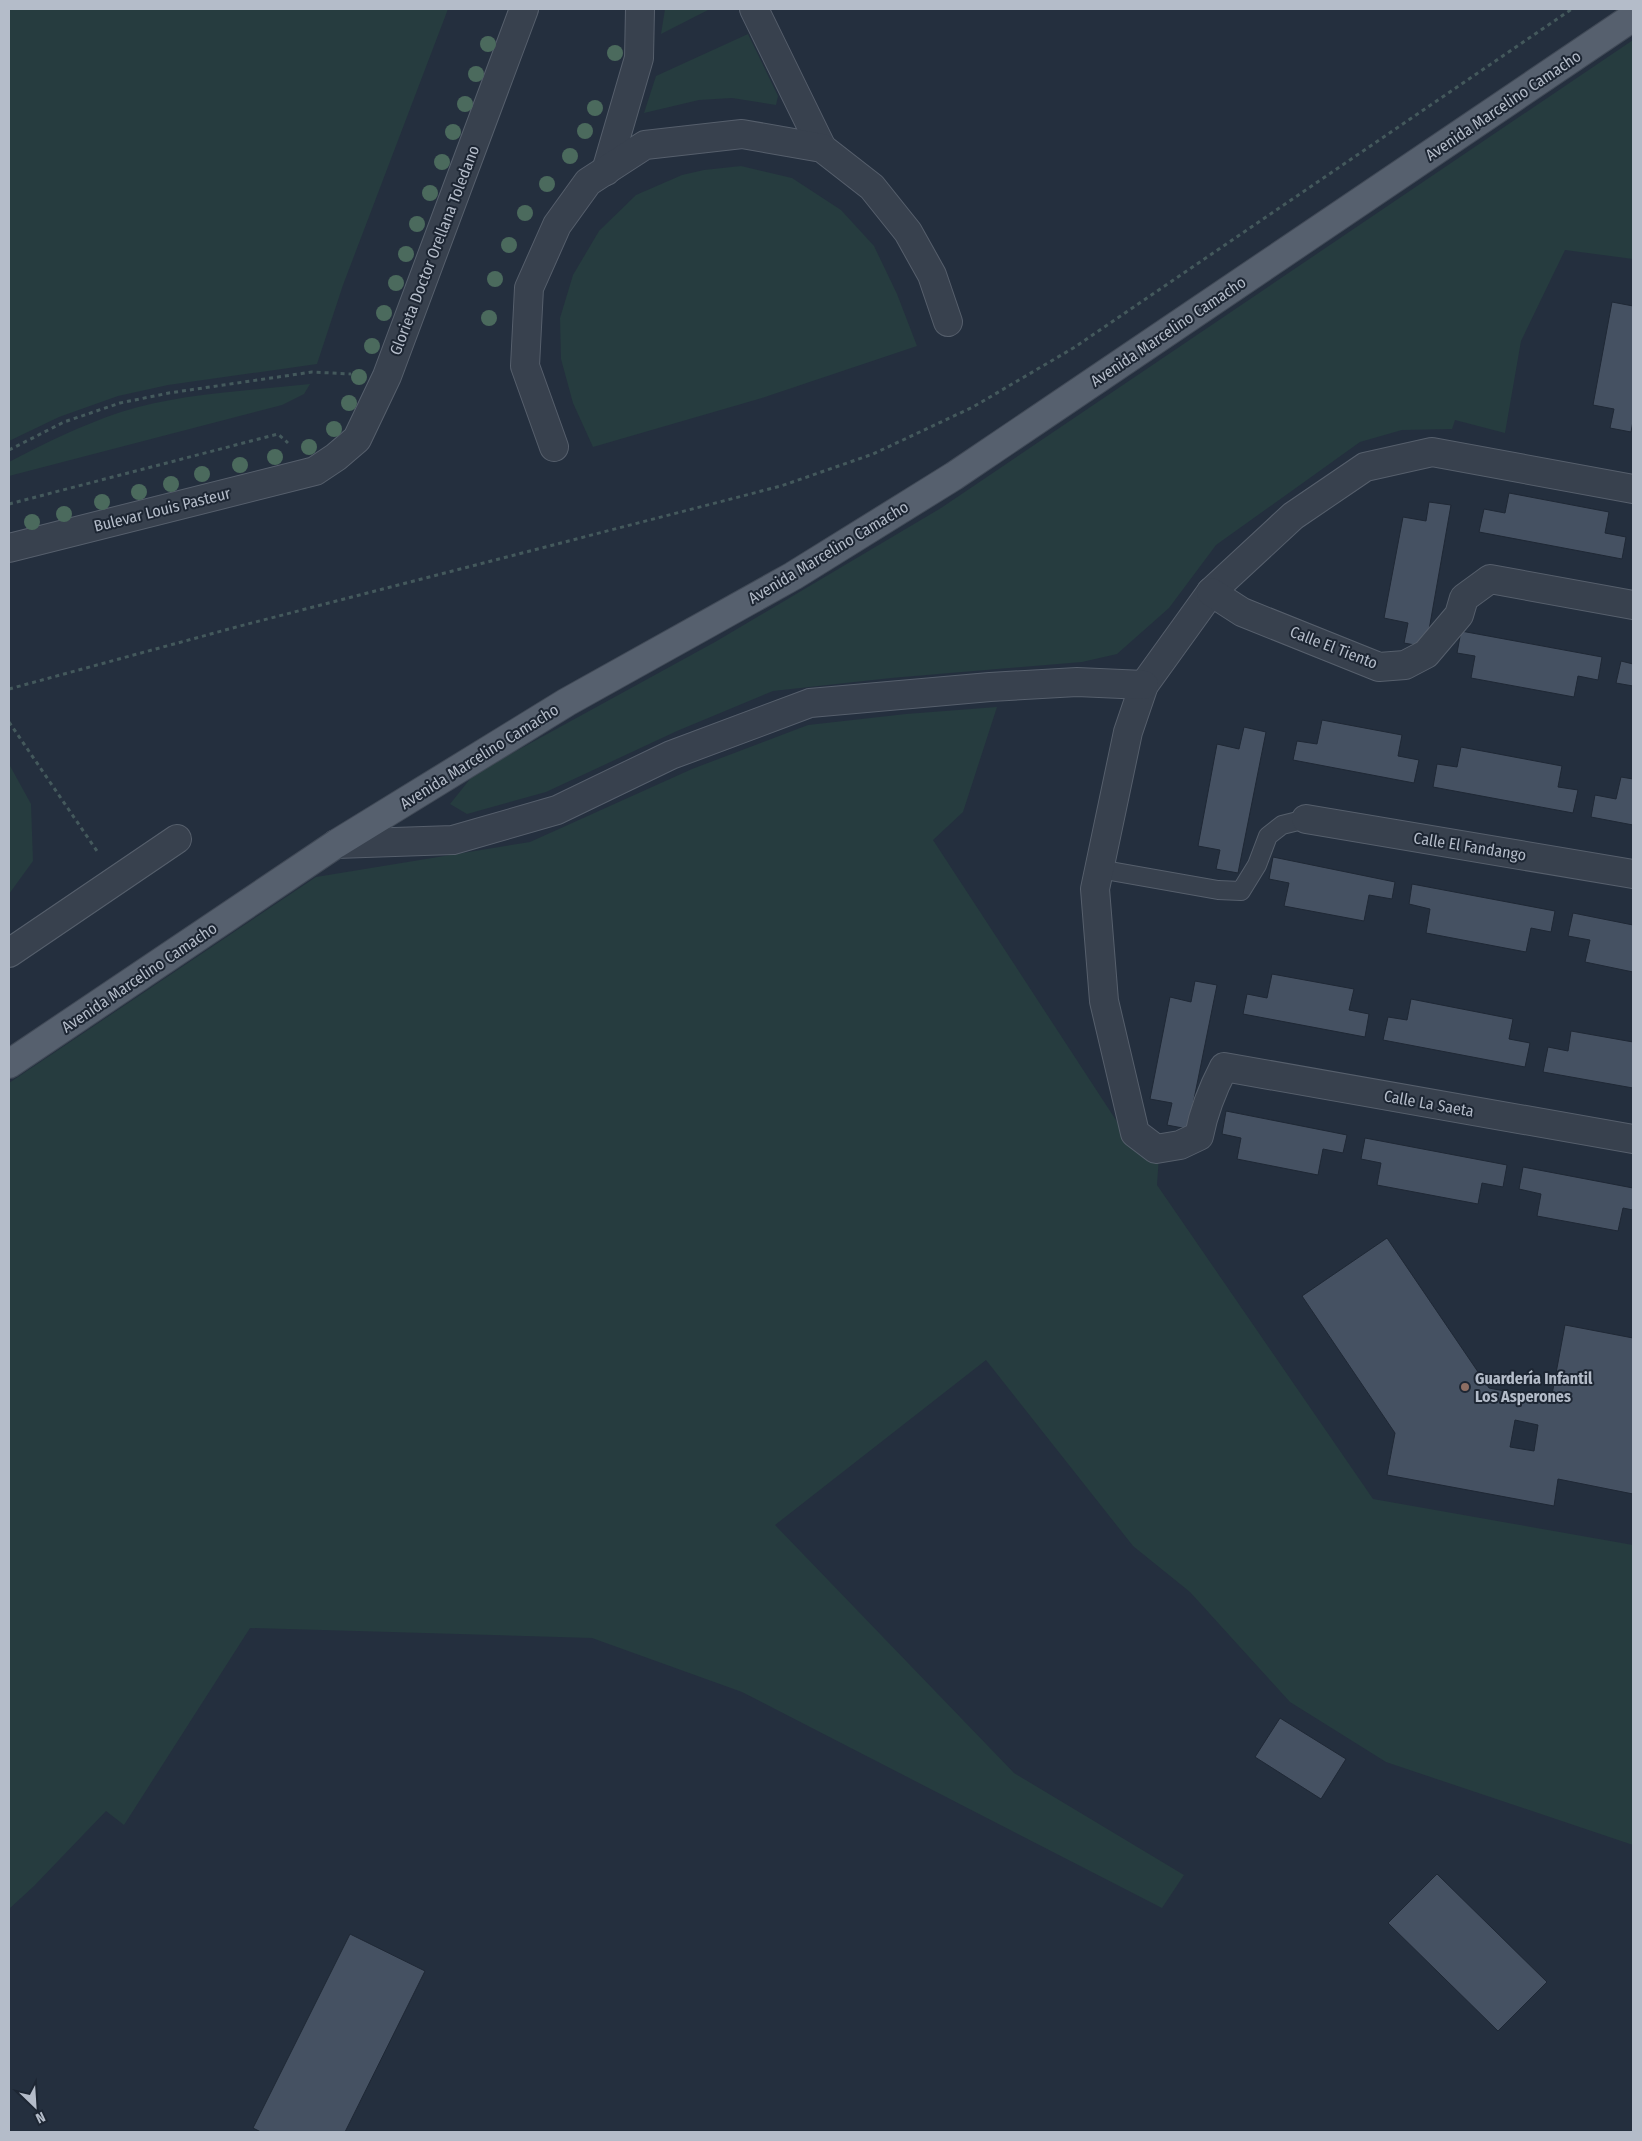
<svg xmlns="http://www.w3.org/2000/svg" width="1642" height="2141" viewBox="0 0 1642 2141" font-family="'Fira Sans Condensed',sans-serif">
  <rect width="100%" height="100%" fill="#242f3e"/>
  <!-- green -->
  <g fill="#263c3f">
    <polygon points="9,9 448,9 343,285 317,364 168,385 118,396 59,417 9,441"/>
    <polygon points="665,9 710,9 661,34"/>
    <polygon points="748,34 778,96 776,105 732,98 699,100 644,113 656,76"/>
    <polygon points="1633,40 1633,259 1565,250 1521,341 1505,433 1455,420 1452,429 1402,430 1360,442 1216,545 1169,608 1117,654 1082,662 891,678 773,691 677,731 546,792 467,814 450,804 474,774 715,642 941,508"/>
    <polygon points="741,166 792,178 841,210 874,246 897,294 917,346 762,398 593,447 573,403 561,359 560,318 573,275 599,231 636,195 682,175 704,170"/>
    <path d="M310,384L304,394L282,405L9,476V462C45,443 82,425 121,412C181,393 247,391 310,384Z"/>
    <polygon points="997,707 963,812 933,840 1129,1140 1159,1156 1157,1185 1373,1499 1633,1545 1633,1845 1386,1762 1290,1702 1190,1592 1133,1546 986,1360 775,1525 1014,1773 1184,1875 1162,1908 742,1692 592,1638 250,1628 124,1825 106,1811 34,1886 9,1909 9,1083 316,877 530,842 692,769 808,725 906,714"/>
    <polygon points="9,764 31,804 33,861 9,894"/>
  </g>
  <!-- building -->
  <g fill="#455162" stroke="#1f2835" fill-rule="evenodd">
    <polygon points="1612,302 1633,306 1633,421 1631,432 1610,428 1614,409 1593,405"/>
    <polygon points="1509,493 1609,512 1605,533 1626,537 1622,559 1479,532 1484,509 1505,513"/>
    <polygon points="1429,502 1451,505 1426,647 1404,643 1408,623 1384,618 1403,517 1426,521"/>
    <polygon points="1461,631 1602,657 1598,680 1578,676 1574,697 1471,678 1475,656 1457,653"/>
    <polygon points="1621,661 1633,664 1633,686 1616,683"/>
    <polygon points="1322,720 1402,735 1398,756 1419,760 1414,783 1293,760 1297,741 1317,744"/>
    <polygon points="1244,727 1266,732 1238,873 1216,869 1220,850 1198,846 1217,744 1239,749"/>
    <polygon points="1461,747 1562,766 1558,787 1578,790 1573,813 1433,787 1437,764 1457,767"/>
    <polygon points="1621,777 1633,779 1633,825 1591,817 1595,795 1616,799"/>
    <polygon points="1273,857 1395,882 1392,899 1369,895 1364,921 1284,906 1289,883 1269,879"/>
    <polygon points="1412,884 1555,911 1551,932 1531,928 1526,952 1426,933 1430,909 1409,904"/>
    <polygon points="1573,913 1633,925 1633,972 1585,962 1590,940 1568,936"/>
    <polygon points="1272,974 1354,989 1349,1010 1369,1014 1365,1037 1243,1014 1247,994 1267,998"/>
    <polygon points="1195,981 1217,985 1188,1129 1167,1125 1172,1103 1150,1099 1170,997 1191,1002"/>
    <polygon points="1411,999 1513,1019 1509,1039 1530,1043 1525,1067 1383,1040 1388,1017 1407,1020"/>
    <polygon points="1571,1031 1633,1042 1633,1088 1543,1072 1548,1047 1568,1051"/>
    <polygon points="1226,1111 1347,1135 1343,1153 1323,1149 1318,1175 1237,1159 1241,1138 1222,1134"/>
    <polygon points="1365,1138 1507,1165 1503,1187 1482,1183 1478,1204 1377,1185 1381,1163 1361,1159"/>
    <polygon points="1523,1167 1633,1188 1633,1210 1623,1208 1618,1231 1537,1216 1541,1194 1519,1189"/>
    <path d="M1387,1238L1489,1388L1551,1400L1565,1325L1633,1338V1494L1558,1479L1554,1506L1387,1475L1395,1433L1302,1296ZM1515,1420L1538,1425L1534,1451L1510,1447Z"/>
    <polygon points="1280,1718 1346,1759 1321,1799 1255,1757"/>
    <polygon points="1437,1874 1547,1982 1498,2031 1388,1923"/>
    <polygon points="350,1934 425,1971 345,2132 261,2132 253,2128"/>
  </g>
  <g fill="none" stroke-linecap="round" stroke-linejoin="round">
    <defs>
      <polyline id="service" points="1099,869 1218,890 1241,891 1257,865 1268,836 1282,825 1306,819"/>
      <g id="minor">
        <polyline points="754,9 822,148"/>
        <polyline points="606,171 639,58 640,9"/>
        <polyline points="554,447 525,366 529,288 557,225 588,182 645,145 742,134 822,148 872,187 908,232 932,275 948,322"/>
        <path d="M1633,489L1432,452L1365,467L1293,516L1211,592L1144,685L1128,732L1095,889L1104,1001L1135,1133L1156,1149L1180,1145L1199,1136C1204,1110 1212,1090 1224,1067L1633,1139"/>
        <polyline points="9,548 315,471 336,457 357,439 387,376 524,9"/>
        <polyline points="1211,592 1242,612 1379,667 1405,665 1426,654 1459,615 1464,598 1490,579 1633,605"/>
        <polyline points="1306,819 1633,874"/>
        <polyline points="336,844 453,840 557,810 671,755 810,703 990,687 1077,682 1144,685"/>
        <polyline points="9,953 177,839"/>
      </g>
      <polyline id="primary" points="9,1064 336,844 567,702 793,576 954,476 1633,17"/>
    </defs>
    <!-- service casing -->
    <use href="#service" stroke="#565f6c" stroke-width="20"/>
    <!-- minor casing -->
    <use href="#minor" stroke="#565f6c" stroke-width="30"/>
    <!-- primary casing -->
    <use href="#primary" stroke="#414a57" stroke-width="30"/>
    <!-- path -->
    <g stroke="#44595c" stroke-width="3" stroke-dasharray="4 4" stroke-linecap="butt">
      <polyline points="9,450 64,422 120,403 169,393 312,372 351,374"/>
      <polyline points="9,504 278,434 288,443"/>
      <polyline points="9,689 240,626 781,486 873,454 973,407 1075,347 1572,9"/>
      <polyline points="9,722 99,854"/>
    </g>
    <!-- service -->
    <use href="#service" stroke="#38414e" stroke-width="18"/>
    <!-- minor -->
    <use href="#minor" stroke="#38414e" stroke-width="28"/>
    <!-- primary -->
    <use href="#primary" stroke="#56606e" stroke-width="28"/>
  </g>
  <!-- trees -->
  <g fill="#4b6a5d">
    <circle cx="488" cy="44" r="8"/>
    <circle cx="615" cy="53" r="8"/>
    <circle cx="476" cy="74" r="8"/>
    <circle cx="465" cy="104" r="8"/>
    <circle cx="595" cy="108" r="8"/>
    <circle cx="585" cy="131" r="8"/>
    <circle cx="453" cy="132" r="8"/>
    <circle cx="570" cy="156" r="8"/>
    <circle cx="442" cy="162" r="8"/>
    <circle cx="547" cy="184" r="8"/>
    <circle cx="430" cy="193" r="8"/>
    <circle cx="525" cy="213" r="8"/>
    <circle cx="417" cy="224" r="8"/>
    <circle cx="509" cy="245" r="8"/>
    <circle cx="406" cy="254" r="8"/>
    <circle cx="495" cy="279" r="8"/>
    <circle cx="396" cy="283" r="8"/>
    <circle cx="384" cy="313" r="8"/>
    <circle cx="489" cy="318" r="8"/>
    <circle cx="372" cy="346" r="8"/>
    <circle cx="359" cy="377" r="8"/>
    <circle cx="349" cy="403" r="8"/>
    <circle cx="334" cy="429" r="8"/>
    <circle cx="309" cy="447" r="8"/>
    <circle cx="275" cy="457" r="8"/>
    <circle cx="240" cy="465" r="8"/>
    <circle cx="202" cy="474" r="8"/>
    <circle cx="171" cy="484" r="8"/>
    <circle cx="139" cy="492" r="8"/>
    <circle cx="102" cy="502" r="8"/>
    <circle cx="64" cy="514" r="8"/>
    <circle cx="32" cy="522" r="8"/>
  </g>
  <!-- markers -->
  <circle fill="#8d6e63" stroke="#1d2633" stroke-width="2" cx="1465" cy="1387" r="5"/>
  <g text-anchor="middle" stroke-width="4" stroke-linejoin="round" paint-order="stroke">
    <!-- street labels -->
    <g font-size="16" fill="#b4bcc9" stroke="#1d2633">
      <text transform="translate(1503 105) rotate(-34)" y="6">Avenida Marcelino Camacho</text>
      <text transform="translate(434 250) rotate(-69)" y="6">Glorieta Doctor Orellana Toledano</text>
      <text transform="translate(1168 331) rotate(-34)" y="6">Avenida Marcelino Camacho</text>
      <text transform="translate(162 509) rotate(-14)" y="6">Bulevar Louis Pasteur</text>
      <text transform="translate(828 552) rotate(-31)" y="6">Avenida Marcelino Camacho</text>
      <text transform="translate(1334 647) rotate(21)" y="6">Calle El Tiento</text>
      <text transform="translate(479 756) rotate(-32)" y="6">Avenida Marcelino Camacho</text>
      <text transform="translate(1470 846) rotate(9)" y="6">Calle El Fandango</text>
      <text transform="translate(139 977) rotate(-34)" y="6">Avenida Marcelino Camacho</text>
      <text transform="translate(1429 1103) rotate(10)" y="6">Calle La Saeta</text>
    </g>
    <!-- poi labels -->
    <g font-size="16" font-weight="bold" fill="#b4bcc9" stroke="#1d2633" text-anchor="start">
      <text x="1475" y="1384">Guardería Infantil<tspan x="1475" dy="18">Los Asperones</tspan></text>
    </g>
  </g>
  <!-- border -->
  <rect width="1642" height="2141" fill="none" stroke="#b4bcc9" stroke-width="20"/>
  <!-- north arrow -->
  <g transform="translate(35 2106) rotate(155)" stroke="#1d2633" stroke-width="4" paint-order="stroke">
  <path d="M0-4L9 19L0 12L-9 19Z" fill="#b4bcc9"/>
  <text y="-8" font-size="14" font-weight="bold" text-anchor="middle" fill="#b4bcc9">N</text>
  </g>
</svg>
